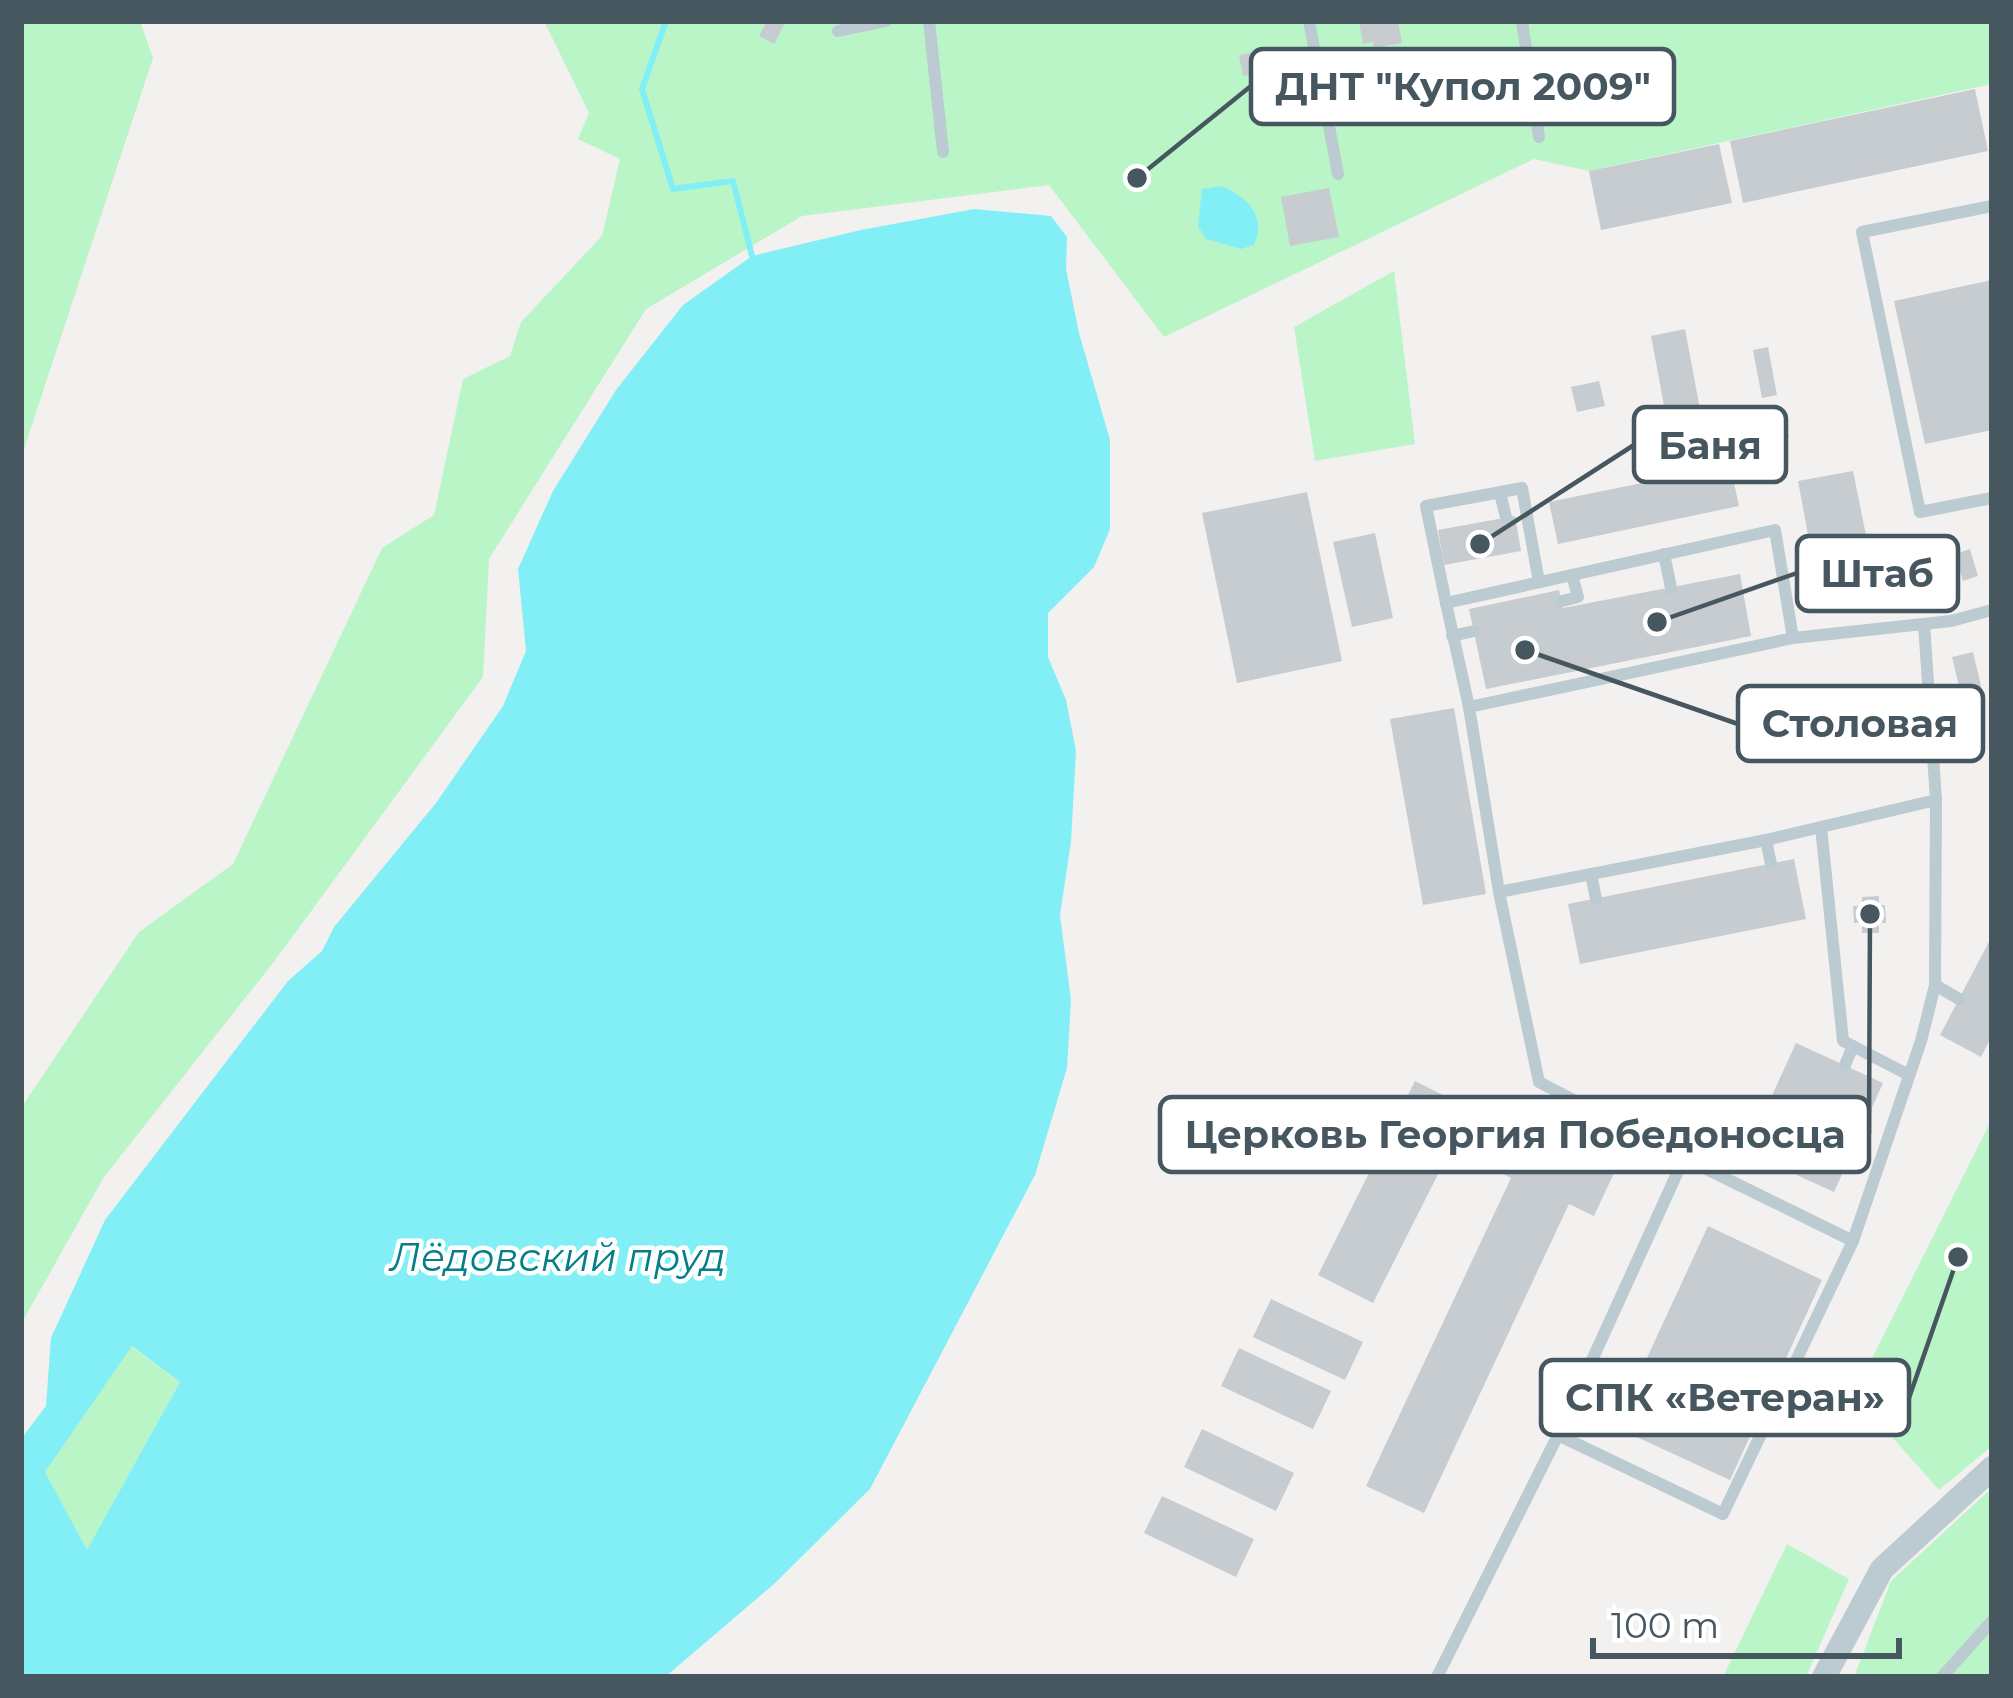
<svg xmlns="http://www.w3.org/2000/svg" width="2013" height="1698" viewBox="0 0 2013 1698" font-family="Montserrat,sans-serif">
  <rect width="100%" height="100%" fill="#f3f0f0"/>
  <!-- green -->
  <g fill="#baf5c8">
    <polygon points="21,21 140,21 153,58 21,458"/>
    <polygon points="544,21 1992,21 1992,84 1589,171 1534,159 1164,337 1049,185 802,216 646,309 489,559 483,677 276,959 104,1177 21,1324 21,1108 139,932 233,864 382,548 434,515 463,379 510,356 521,322 602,236 620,159 578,139 589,113"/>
    <polygon points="1394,271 1415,444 1315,461 1294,327"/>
    <polygon points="1992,1119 1992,1446 1939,1490 1854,1394"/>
    <polygon points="131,1346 180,1382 87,1551 45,1472"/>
    <polygon points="1992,1488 1992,1677 1854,1677 1891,1581"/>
    <polygon points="1787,1544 1849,1579 1806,1677 1723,1677"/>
  </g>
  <!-- water -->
  <g fill="#82eff7" fill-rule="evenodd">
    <path d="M1221,186C1247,196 1267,217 1254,245L1241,249L1206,239L1198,226L1202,189Z"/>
    <path d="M974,209L1051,216L1067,237L1066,269L1079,333L1110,440V529L1094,567L1048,613V657L1066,700L1076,751L1071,842L1060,915L1071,1000L1067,1068L1035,1175L870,1489L774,1584L665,1677H21V1439L46,1406L51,1338L105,1220L288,981L322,951L334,927L436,803L503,706L526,651L518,569L553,491L616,390L683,305L752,256L861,230ZM132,1346L180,1382L87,1550L45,1472Z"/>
  </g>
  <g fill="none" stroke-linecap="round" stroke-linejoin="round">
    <!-- stream -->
    <polyline stroke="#82eff7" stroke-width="6" points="666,21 642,89 673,189 733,181 752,256"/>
  </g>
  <!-- building -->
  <g fill="#c7ccd0">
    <polygon points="767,21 786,21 774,44 759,36"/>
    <polygon points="1359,21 1398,21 1402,43 1374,48 1373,42 1363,44"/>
    <polygon points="1280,47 1285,68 1243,76 1239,55"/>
    <polygon points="1975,89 1988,151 1743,203 1730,141"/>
    <polygon points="1719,144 1732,203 1601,230 1589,171"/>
    <polygon points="1329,188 1339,237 1290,246 1281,197"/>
    <polygon points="1992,280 1992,430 1925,444 1894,301"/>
    <polygon points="1685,329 1702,420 1668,427 1651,336"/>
    <polygon points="1768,347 1777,395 1762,398 1753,350"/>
    <polygon points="1599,381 1605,406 1577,412 1571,387"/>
    <polygon points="1783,420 1789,437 1777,441 1771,424"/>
    <polygon points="1730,465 1739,506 1558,544 1549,502"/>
    <polygon points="1853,471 1868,545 1812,556 1798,481"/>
    <polygon points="1307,492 1342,661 1237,683 1202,513"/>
    <polygon points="1515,516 1521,551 1444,565 1438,530"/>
    <polygon points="1375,533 1393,618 1352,627 1333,542"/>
    <polygon points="1970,549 1978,576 1963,581 1955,554"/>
    <polygon points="1740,574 1751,636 1486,689 1469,609 1559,590 1563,608"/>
    <polygon points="1973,652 1982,690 1961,695 1952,657"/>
    <polygon points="1454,708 1486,894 1423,905 1390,719"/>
    <polygon points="1794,859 1806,919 1580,964 1568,904"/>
    <polygon points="1879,896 1879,905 1885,905 1886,923 1879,923 1879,933 1862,933 1862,923 1854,923 1853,906 1862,906 1862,897"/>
    <polygon points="1992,936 1992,1036 1981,1057 1940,1035"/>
    <polygon points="1796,1043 1883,1083 1834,1192 1746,1152"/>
    <polygon points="1415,1081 1471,1109 1373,1303 1318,1275"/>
    <polygon points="1520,1128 1614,1173 1594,1216 1569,1204 1424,1513 1366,1486 1511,1178 1499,1172"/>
    <polygon points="1708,1226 1822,1280 1730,1480 1615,1427"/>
    <polygon points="1271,1299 1363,1342 1345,1380 1253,1337"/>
    <polygon points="1239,1348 1331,1391 1313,1429 1221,1386"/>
    <polygon points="1202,1429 1294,1473 1276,1511 1184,1467"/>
    <polygon points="1162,1496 1254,1539 1236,1577 1144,1533"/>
  </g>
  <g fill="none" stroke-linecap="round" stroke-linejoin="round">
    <!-- service -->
    <g stroke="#bccad1" stroke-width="12">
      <polyline points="929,21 943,152"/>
      <polyline points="1309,21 1338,174"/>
      <polyline points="1522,21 1539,137"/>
      <polyline points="838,31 886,21"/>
      <polyline points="1992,206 1862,232 1920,512 1992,498"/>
      <polyline points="1500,493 1506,517"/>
      <polyline points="1664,554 1671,588"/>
      <polyline points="1562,601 1578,597 1572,575"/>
      <polyline points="1446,603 1426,506 1522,488 1539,582"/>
      <polyline points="1924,624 1936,800"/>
      <polyline points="1452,636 1474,631"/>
      <polyline points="1469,707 1446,603 1775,530 1793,638"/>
      <polyline points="1821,827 1843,1041 1907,1074"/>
      <polyline points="1766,840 1771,864"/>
      <polyline points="1591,874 1596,899"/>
      <polyline points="1499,892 1766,840 1936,800 1935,985 1921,1041 1853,1241 1684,1158"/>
      <polyline points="1935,985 1959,999"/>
      <polyline points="1845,1065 1853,1046"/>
      <polyline points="1558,1435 1723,1514 1853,1241"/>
      <polyline points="1437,1677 1558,1435 1684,1158 1539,1082 1499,892 1469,707 1793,638 1951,621 1992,610"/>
      <polyline points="1942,1677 1992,1621"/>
    </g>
    <!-- minor -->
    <polyline stroke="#bccad1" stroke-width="24" points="1824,1677 1882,1569 1992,1468"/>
  </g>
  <g text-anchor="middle" stroke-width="9" stroke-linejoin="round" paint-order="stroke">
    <!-- water labels -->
    <g font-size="39" font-style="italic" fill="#057e87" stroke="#fff">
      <text x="558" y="1271">Лёдовский пруд</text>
    </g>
  </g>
  <!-- callouts -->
  <path fill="none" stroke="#465760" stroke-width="4.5" d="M1137 178L1251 86M1480 544L1634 445M1657 622L1797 573M1525 650L1738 724M1870 914L1869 1134M1958 1257L1909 1398"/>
  <g fill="#465760" stroke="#fff" stroke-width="4.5">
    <circle cx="1137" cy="178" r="12"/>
    <circle cx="1480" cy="544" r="12"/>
    <circle cx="1657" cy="622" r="12"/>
    <circle cx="1525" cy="650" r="12"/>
    <circle cx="1870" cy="914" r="12"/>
    <circle cx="1958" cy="1257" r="12"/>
  </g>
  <g fill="#fff" stroke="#465760" stroke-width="4.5">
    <rect x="1251" y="49" width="423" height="75" rx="12"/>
    <rect x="1634" y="407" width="152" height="75" rx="12"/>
    <rect x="1797" y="536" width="161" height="75" rx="12"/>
    <rect x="1738" y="686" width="245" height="75" rx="12"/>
    <rect x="1160" y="1097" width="709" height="75" rx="12"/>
    <rect x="1541" y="1360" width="368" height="75" rx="12"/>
  </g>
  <g font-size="39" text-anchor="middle" font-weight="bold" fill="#465760">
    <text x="1463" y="100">ДНТ "Купол 2009"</text>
    <text x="1710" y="459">Баня</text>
    <text x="1877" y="587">Штаб</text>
    <text x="1860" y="737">Столовая</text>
    <text x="1515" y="1148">Церковь Георгия Победоносца</text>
    <text x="1725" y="1411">СПК «Ветеран»</text>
  </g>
  <!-- border -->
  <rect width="2013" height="1698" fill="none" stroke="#465760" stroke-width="48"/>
  <!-- scale -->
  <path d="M1593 1638v18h306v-18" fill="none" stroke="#465760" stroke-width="6"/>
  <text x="1611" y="1638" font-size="36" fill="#465760" stroke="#ffffff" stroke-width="9" paint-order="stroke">100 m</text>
</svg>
